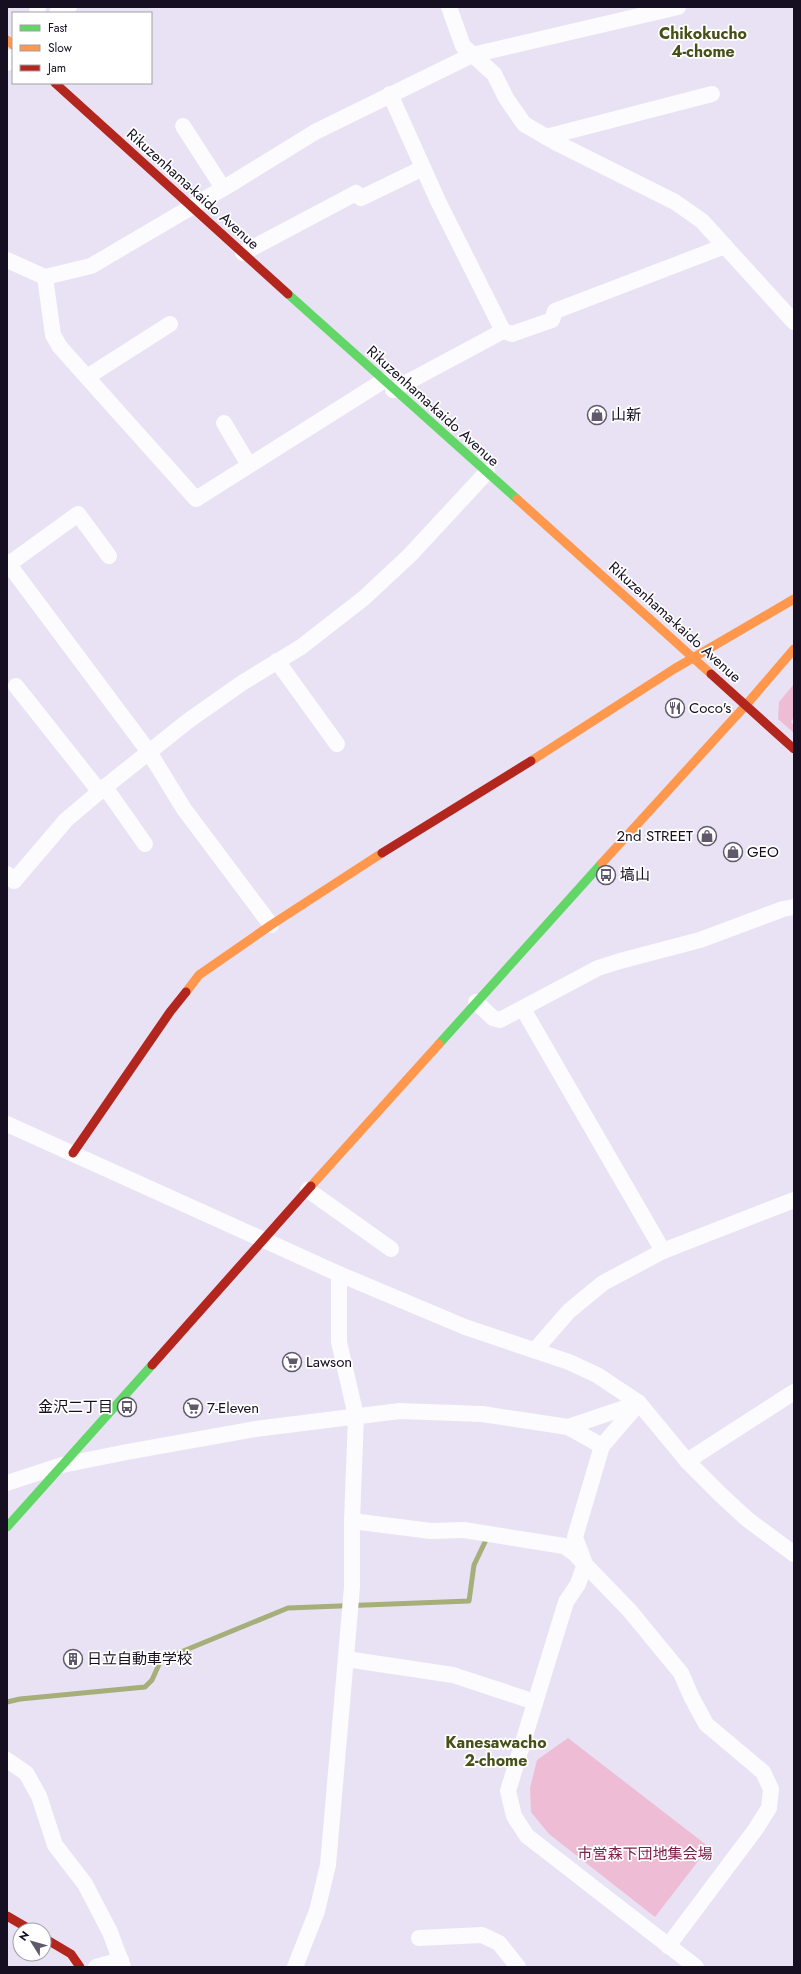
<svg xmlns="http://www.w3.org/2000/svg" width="801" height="1974" viewBox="0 0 801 1974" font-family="Jost,'Noto Sans JP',sans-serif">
  <rect width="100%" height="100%" fill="#e8e2f4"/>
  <!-- green -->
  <g fill="#eebdd5">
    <polygon points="794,684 794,717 791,722 794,725 794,733 778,719 779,702"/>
    <polygon points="568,1738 709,1847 655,1917 549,1834 531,1812 530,1788 537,1760"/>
  </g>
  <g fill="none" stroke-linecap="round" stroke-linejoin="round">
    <!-- stream -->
    <polyline stroke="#a6ae7a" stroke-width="5" points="7,1702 20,1699 145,1687 152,1680 160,1662 176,1654 288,1608 469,1601 474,1565 485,1542"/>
    <!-- street -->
    <g stroke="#fcfbfd" stroke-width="16">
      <polyline points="449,7 463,46 494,74 506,98 524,124 555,142 675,202 702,221 794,322"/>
      <polyline points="37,13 38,7"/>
      <polyline points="57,13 69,7"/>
      <polyline points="7,63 13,57"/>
      <polyline points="390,94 438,201 503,331 393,390"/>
      <polyline points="183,126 223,188"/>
      <polyline points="546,137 712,94"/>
      <polyline points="243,253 356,193 361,198 423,168"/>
      <polyline points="7,260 45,277 91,266 234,182 315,132 472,55 678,7"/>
      <polyline points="45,277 53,335 60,347 196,499 383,381"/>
      <polyline points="503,331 512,334 552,320 555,311 725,246"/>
      <polyline points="87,377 170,324"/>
      <polyline points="224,423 249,465"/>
      <polyline points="7,562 149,752 184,809 271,925"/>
      <polyline points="9,564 78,514 109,556"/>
      <polyline points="277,661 337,744"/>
      <polyline points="16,686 100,792"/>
      <polyline points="105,787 145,844"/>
      <polyline points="7,874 14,881 66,820 105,787 188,721 242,683 301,647 364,598 410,555 487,472"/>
      <polyline points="476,1002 493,1018 500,1020 598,968 620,961 700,940 783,909 794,907"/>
      <polyline points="523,1009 663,1251 603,1283 569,1311 535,1350"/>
      <polyline points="7,1124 339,1274 465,1327 569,1362 597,1375 639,1403 687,1461 721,1495 747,1519 794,1554"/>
      <polyline points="308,1190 391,1249"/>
      <polyline points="663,1251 794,1200"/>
      <polyline points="639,1403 602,1446 575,1537 585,1564 578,1584 566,1602 508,1791 514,1816 527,1836 696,1967"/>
      <polyline points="568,1427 639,1403"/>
      <polyline points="687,1461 794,1392"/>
      <polyline points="7,1483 62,1465 127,1452 255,1429 400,1411 482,1414 568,1427 602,1446"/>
      <polyline points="352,1521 431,1531 464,1530 564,1546 574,1553 630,1611 681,1673 691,1696 706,1724 763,1772 771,1789 769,1808 755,1830 668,1946"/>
      <polyline points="346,1659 453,1675 535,1702"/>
      <polyline points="7,1760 26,1773 39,1796 55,1845 85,1884 110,1932 123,1967"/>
      <polyline points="419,1938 482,1935 499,1943 518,1967"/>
      <polyline points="96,1967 121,1960"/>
      <polyline points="295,1967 317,1911 328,1865 352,1587 352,1521 356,1416 339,1342 339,1274"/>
    </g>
    <!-- fast -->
    <g stroke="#63d668" stroke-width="9">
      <polyline points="288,294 517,499"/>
      <polyline points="439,1044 602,863"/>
      <polyline points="7,1527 152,1365"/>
    </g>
    <!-- slow -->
    <g stroke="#ff974d" stroke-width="9">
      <polyline points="7,40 13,45"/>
      <polyline points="517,499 711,674"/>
      <polyline points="531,761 674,669 794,599"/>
      <polyline points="602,863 746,705 794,649"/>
      <polyline points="186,992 199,975 271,925 382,853"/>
      <polyline points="311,1186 439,1044"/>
    </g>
    <!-- jam -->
    <g stroke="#b3261e" stroke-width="9">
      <polyline points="55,83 288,294"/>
      <polyline points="711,674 794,749"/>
      <polyline points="382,853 531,761"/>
      <polyline points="73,1153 170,1012 186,992"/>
      <polyline points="152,1365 311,1186"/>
      <polyline points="7,1916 31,1930"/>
      <polyline points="44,1938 71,1954 80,1967"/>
    </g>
  </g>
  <!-- icons -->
  <defs>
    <symbol id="shop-ring" viewBox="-11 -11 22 22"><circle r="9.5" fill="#fff" stroke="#5f596b" stroke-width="1.5"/><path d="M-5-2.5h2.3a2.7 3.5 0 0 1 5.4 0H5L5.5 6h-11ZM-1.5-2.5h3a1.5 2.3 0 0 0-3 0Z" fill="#5f596b"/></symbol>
    <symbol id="restaurant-ring" viewBox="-11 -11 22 22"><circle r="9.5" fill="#fff" stroke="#5f596b" stroke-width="1.5"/><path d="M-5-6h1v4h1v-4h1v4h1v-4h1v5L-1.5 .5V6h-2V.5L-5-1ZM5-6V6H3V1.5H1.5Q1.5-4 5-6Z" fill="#5f596b"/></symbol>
    <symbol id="bus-ring" viewBox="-11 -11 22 22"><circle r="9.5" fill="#fff" stroke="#5f596b" stroke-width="1.5"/><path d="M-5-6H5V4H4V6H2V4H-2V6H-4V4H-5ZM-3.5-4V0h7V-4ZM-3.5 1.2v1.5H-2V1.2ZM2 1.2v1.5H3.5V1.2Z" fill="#5f596b"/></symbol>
    <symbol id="supermarket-ring" viewBox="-11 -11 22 22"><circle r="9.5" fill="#fff" stroke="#5f596b" stroke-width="1.5"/><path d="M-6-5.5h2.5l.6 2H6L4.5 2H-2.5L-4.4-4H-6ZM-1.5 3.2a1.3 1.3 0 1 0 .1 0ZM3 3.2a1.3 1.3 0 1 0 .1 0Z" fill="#5f596b"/></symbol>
    <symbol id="building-ring" viewBox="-11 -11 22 22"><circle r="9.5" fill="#fff" stroke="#5f596b" stroke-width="1.5"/><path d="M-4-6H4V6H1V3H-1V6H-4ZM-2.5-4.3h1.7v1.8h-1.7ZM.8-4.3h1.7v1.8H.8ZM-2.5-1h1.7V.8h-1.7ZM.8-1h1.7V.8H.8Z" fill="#5f596b"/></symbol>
  </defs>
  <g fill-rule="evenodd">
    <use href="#shop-ring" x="586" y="404" width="22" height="22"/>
    <use href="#restaurant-ring" x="664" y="697" width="22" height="22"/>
    <use href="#shop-ring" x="696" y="825" width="22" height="22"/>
    <use href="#shop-ring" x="722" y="841" width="22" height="22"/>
    <use href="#bus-ring" x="595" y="864" width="22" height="22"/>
    <use href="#supermarket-ring" x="281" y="1351" width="22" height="22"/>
    <use href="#bus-ring" x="116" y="1396" width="22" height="22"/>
    <use href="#supermarket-ring" x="182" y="1397" width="22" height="22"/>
    <use href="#building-ring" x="62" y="1648" width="22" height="22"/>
  </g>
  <g text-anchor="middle" stroke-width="3.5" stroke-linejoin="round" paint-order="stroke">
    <!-- street labels -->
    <g font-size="15" fill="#150f21" stroke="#fff">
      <text transform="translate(193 189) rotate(42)" y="5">Rikuzenhama-kaido Avenue</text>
      <text transform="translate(433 406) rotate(42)" y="5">Rikuzenhama-kaido Avenue</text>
      <text transform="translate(675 622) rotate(42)" y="5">Rikuzenhama-kaido Avenue</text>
    </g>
    <!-- poi labels -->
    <g font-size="15" fill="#150f21" stroke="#fff" text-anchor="start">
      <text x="611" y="420">山新</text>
      <text x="689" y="713">Coco's</text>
      <text x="693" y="841" text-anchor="end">2nd STREET</text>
      <text x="747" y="857">GEO</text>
      <text x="620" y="880">塙山</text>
      <text x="306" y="1367">Lawson</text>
      <text x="113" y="1412" text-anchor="end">金沢二丁目</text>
      <text x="207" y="1413">7-Eleven</text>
      <text x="87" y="1664">日立自動車学校</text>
    </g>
    <!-- park labels -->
    <g font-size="15" fill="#811f4b" stroke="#fff">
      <text x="645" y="1859">市営森下団地集会場</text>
    </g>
    <!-- neighbourhood labels -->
    <g font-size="16" font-weight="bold" fill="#475017" stroke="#fff">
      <text x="703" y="39">Chikokucho<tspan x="703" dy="18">4-chome</tspan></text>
      <text x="496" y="1748">Kanesawacho<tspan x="496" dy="18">2-chome</tspan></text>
    </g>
  </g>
  <!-- border -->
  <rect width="801" height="1974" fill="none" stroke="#150f21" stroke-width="16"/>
  <!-- legend -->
  <rect x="12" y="12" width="140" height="72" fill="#ffffff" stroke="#a19fa6"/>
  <rect x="20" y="25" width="20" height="6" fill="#63d668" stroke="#a19fa6"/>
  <text x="48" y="32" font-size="12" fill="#150f21">Fast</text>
  <rect x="20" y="45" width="20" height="6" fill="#ff974d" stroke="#a19fa6"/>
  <text x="48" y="52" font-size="12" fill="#150f21">Slow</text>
  <rect x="20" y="65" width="20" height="6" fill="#b3261e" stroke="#a19fa6"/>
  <text x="48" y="72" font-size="12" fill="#150f21">Jam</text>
  <!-- north arrow -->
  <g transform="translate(32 1942) rotate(307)"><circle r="19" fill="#ffffff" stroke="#a19fa6"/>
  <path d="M0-3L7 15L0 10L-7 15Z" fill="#5f596b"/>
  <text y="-6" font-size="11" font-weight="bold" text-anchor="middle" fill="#150f21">N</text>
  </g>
</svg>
